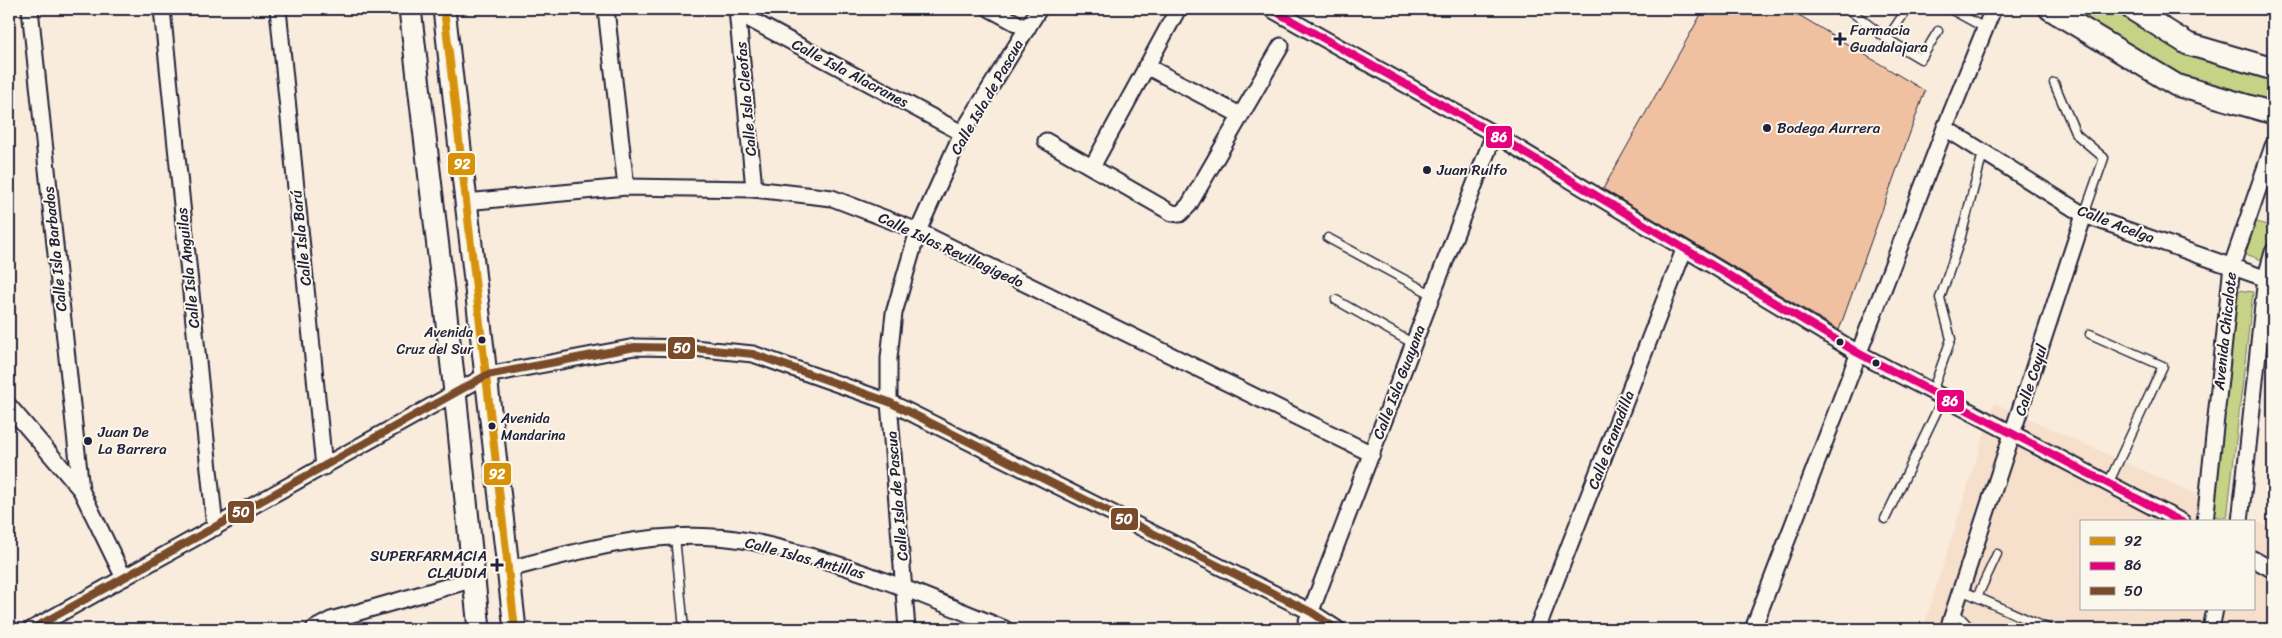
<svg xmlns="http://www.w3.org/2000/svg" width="2282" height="638" viewBox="0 0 2282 638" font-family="Sriracha,sans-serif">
  <rect width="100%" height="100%" fill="#f9ecdd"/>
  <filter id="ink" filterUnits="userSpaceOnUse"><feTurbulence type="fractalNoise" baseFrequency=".02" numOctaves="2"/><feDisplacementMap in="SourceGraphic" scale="10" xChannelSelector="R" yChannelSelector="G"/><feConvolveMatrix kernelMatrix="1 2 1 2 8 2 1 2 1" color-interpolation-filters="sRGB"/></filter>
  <g filter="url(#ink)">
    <!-- built -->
    <path fill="#f6dfcb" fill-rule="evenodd" d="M1994,403L2273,529V629H1923ZM2081,522H2253V609H2081Z"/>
    <!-- green -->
    <g fill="#c6d386" stroke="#747a60">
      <polygon points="2068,9 2117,9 2185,52 2273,80 2273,106 2176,76"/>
      <polygon points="2254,221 2273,227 2262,260 2243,253"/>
      <polygon points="2238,290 2253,292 2227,518 2212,516"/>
    </g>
    <!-- building -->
    <polygon fill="#f0c1a0" stroke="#22223b" points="1704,9 1789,9 1925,91 1839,330 1603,189"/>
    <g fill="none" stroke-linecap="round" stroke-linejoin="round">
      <defs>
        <g id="lane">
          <polyline points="1848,9 1887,39 1921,59 1938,31"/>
          <polyline points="1950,9 1985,28"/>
          <polyline points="1887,39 1907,9"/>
          <polyline points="2054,83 2076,134 2104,158 2084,215"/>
          <polyline points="1328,238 1433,295"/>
          <polyline points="1336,300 1414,344"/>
          <polyline points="2090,334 2163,366 2108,484"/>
          <polyline points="1932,392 1951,339 1940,298 1960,240 1983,153"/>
          <polyline points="1885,519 1943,398"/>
          <polyline points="675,537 684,629"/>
          <polyline points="1961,590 2049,629"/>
          <polyline points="1977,597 1997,554"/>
          <polyline points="1954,611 1971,629"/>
        </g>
        <g id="street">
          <polyline points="30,9 81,490"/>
          <polyline points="162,9 215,528"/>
          <polyline points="278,9 324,467"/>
          <polyline points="606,9 626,187"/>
          <polyline points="737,9 754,189"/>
          <polyline points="990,9 1027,29"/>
          <polyline points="1271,9 1494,134 1858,353 2182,522"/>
          <polyline points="738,13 962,133"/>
          <polyline points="1146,66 1240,115"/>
          <polyline points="1945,128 2084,215 2273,281"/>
          <polyline points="1046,141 1172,213 1180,214 1189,205 1281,46"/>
          <polyline points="1092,167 1178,9"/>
          <polyline points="466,202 626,187 754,189 832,198 918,231 1372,454"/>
          <polyline points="9,406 81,490 124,578"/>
          <polyline points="2205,522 2232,265 2273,146"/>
          <polyline points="2240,522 2266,277 2273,252"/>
          <polyline points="2253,559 2273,570"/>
          <path d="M509,569C575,552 645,532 714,537C743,538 771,546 799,553C870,572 937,601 1005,629"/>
          <polyline points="9,628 10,629"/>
          <polyline points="32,629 487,375 635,347 693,348 753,354 889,402 1311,612 1337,629"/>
          <polyline points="314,629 331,620 474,579"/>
          <polyline points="907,629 889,402 889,358 894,313 918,231 962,133 1039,9"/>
          <polyline points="1304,629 1494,134"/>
          <polyline points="1537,629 1684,250"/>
          <polyline points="1753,629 1945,128 1993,9"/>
          <polyline points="1948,629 2084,215"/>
          <polyline points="2211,629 2215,609"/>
        </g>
        <g id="secondary">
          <polyline points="410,9 455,392 479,629"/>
          <polyline points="444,9 515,629"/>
          <polyline points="2050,9 2176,85 2273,113"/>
          <polyline points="2132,9 2188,44 2273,69"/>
        </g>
      </defs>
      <!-- lane casing -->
      <use href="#lane" stroke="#22223b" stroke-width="11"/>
      <!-- street casing -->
      <use href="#street" stroke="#22223b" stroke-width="19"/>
      <!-- secondary casing -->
      <use href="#secondary" stroke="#22223b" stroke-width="25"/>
      <!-- lane -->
      <use href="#lane" stroke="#fbf7ec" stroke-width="8"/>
      <!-- street -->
      <use href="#street" stroke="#fbf7ec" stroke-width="15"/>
      <!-- secondary -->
      <use href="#secondary" stroke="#fbf7ec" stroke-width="21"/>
      <defs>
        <polyline id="bus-1" points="444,9 515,629"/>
        <polyline id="bus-2" points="1271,9 1494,134 1858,353 2182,522"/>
        <polyline id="bus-3" points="32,629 487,375 635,347 693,348 753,354 889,402 1311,612 1337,629"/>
      </defs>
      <!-- bus-1 casing -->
      <use href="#bus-1" stroke="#fbf7ec" stroke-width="11"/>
      <!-- bus-2 casing -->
      <use href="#bus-2" stroke="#fbf7ec" stroke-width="11"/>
      <!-- bus-3 casing -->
      <use href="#bus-3" stroke="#fbf7ec" stroke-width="11"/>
      <!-- bus-1 -->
      <use href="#bus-1" stroke="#d79209" stroke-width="8"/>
      <!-- bus-2 -->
      <use href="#bus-2" stroke="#e5007d" stroke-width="8"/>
      <!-- bus-3 -->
      <use href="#bus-3" stroke="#7a4b2a" stroke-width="8"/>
    </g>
  </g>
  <!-- markers -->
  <g fill="#22223b" stroke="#fbf7ec" stroke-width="2">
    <path d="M1837.5 31.5h5v5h5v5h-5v5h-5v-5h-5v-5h5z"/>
    <circle cx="1767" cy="128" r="5"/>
    <circle cx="1427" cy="170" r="5"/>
    <circle cx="482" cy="340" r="4.5"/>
    <circle cx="1840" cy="342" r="4.5"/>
    <circle cx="1876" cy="363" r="4.5"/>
    <circle cx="492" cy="426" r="4.5"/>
    <circle cx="88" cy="441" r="5"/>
    <path d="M494.5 557.5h5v5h5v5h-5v5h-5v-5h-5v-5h5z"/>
  </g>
  <g text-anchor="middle" stroke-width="4" stroke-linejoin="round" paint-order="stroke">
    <!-- bus labels -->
    <g font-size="14" fill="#22223b" stroke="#fbf7ec" text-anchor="end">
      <text x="473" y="337">Avenida<tspan x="473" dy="17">Cruz del Sur</tspan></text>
      <text x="501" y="423" text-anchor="start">Avenida<tspan x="501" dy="17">Mandarina</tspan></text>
    </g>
    <!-- poi labels -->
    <g font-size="15" fill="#22223b" stroke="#fbf7ec" text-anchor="start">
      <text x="1850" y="35">Farmacia<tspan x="1850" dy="17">Guadalajara</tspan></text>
      <text x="1777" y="133">Bodega Aurrera</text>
      <text x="1437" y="175">Juan Rulfo</text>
      <text x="98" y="437">Juan De<tspan x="98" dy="17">La Barrera</tspan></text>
      <text x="487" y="561" text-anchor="end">SUPERFARMACIA<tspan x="487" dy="17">CLAUDIA</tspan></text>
    </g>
    <!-- street labels -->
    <g font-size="15" fill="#22223b" stroke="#fbf7ec">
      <text transform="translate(850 73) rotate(28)" y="5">Calle Isla Alacranes</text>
      <text transform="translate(987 97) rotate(-60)" y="5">Calle Isla de Pascua</text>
      <text transform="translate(746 99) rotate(-95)" y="5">Calle Isla Cleofas</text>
      <text transform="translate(2116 224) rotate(21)" y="5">Calle Acelga</text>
      <text transform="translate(301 238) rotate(-96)" y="5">Calle Isla Barú</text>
      <text transform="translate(55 249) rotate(-96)" y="5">Calle Isla Barbados</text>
      <text transform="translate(951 250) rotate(25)" y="5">Calle Islas Revillagigedo</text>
      <text transform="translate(188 268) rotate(-96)" y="5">Calle Isla Anguilas</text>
      <text transform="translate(2225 331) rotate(-84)" y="5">Avenida Chicalote</text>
      <text transform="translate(2031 380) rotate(-72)" y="5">Calle Coyul</text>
      <text transform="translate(1399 382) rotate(-69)" y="5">Calle Isla Guayana</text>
      <text transform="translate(1611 440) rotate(-69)" y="5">Calle Granadilla</text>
      <text transform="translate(897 496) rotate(-95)" y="5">Calle Isla de Pascua</text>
      <text transform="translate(805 558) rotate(15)" y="5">Calle Islas Antillas</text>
    </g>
  </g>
  <g stroke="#fbf7ec" stroke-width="2">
    <rect x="1485" y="125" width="28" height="24" rx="5" fill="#e5007d"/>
    <rect x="447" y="152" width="29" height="24" rx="5" fill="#d79209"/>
    <rect x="667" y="336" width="29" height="24" rx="5" fill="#7a4b2a"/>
    <rect x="1936" y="389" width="29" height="24" rx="5" fill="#e5007d"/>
    <rect x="483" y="462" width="29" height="24" rx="5" fill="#d79209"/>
    <rect x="227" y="500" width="28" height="24" rx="5" fill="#7a4b2a"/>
    <rect x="1110" y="507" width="29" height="24" rx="5" fill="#7a4b2a"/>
  </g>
  <g font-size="14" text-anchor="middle" font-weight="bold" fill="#fff">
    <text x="1499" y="142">86</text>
    <text x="462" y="169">92</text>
    <text x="682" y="353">50</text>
    <text x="1950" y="406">86</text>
    <text x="497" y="479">92</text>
    <text x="241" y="517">50</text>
    <text x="1124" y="524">50</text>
  </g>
  <!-- margin -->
  <rect width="2282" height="638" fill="none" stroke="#fbf7ec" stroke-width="30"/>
  <rect x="15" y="15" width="2252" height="608" fill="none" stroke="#22223b" stroke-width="2" filter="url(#ink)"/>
  <!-- legend -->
  <rect x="2080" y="520" width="175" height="90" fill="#fbf7ec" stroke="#a4a2a5"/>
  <rect x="2090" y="537" width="25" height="8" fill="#d79209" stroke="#a4a2a5"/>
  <text x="2124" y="546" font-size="15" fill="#22223b">92</text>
  <rect x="2090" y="562" width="25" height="8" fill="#e5007d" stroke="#a4a2a5"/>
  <text x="2124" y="570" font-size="15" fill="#22223b">86</text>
  <rect x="2090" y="587" width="25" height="8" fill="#7a4b2a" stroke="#a4a2a5"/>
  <text x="2124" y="596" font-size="15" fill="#22223b">50</text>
</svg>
